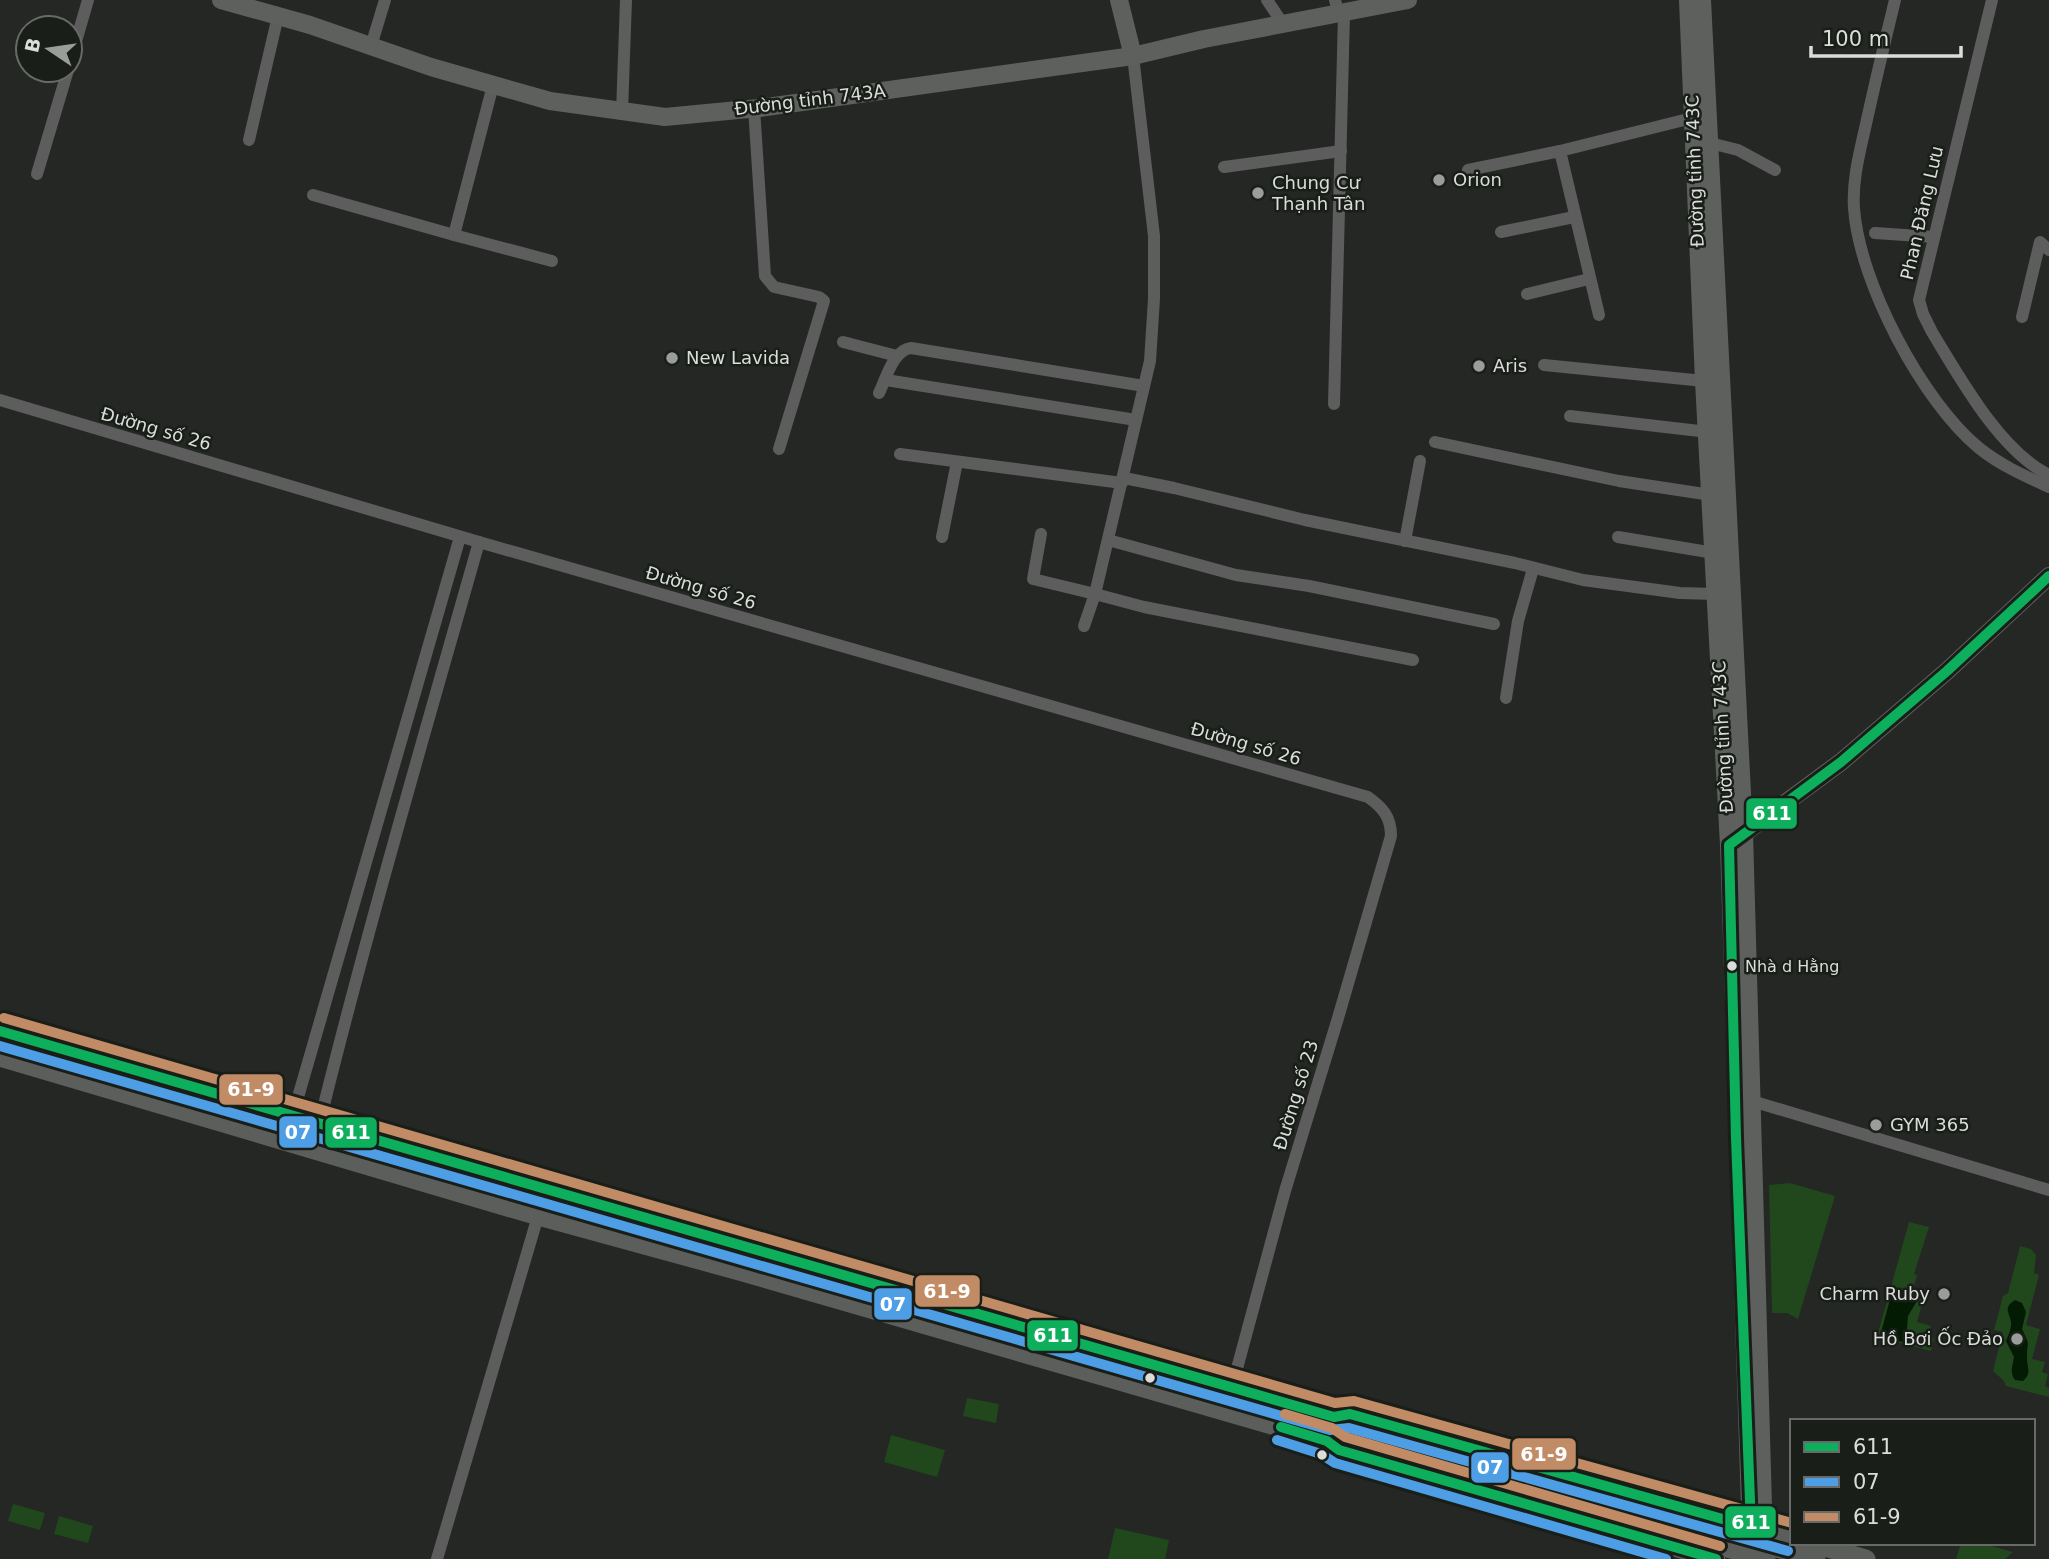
<svg xmlns="http://www.w3.org/2000/svg" width="2049" height="1559" viewBox="0 0 2049 1559" font-family="'DejaVu Sans',sans-serif">
  <rect width="100%" height="100%" fill="#242724"/>
  <!-- green -->
  <g fill="#21471d">
    <polygon points="1790,1183 1835,1196 1798,1319 1787,1313 1772,1313 1769,1185"/>
    <polygon points="1909,1222 1929,1227 1914,1274 1917,1275 1913,1290 1925,1293 1917,1322 1931,1326 1929,1337 1934,1338 1931,1351 1877,1337"/>
    <polygon points="2020,1246 2031,1249 2036,1255 2034,1273 2039,1275 2026,1325 2040,1329 2032,1359 2045,1362 2042,1372 2048,1374 2045,1386 2049,1388 2049,1397 2006,1386 2004,1381 1993,1371 2003,1332 1994,1330 2003,1296 2008,1293"/>
    <polygon points="967,1398 999,1404 996,1423 963,1416"/>
    <polygon points="891,1435 945,1450 937,1477 884,1462"/>
    <polygon points="13,1504 45,1513 40,1530 8,1521"/>
    <polygon points="59,1516 93,1526 88,1543 54,1534"/>
    <polygon points="1115,1528 1169,1540 1165,1559 1108,1559"/>
    <polygon points="1961,1543 1981,1543 2013,1552 2005,1559 1956,1559"/>
  </g>
  <!-- water -->
  <g fill="#031b03">
    <polygon points="1892,1292 1915,1298 1917,1301 1908,1316 1906,1343 1880,1336"/>
    <path d="M2015,1300L2022,1303L2026,1312L2022,1329C2031,1348 2027,1340 2027,1358C2027,1369 2032,1373 2023,1381L2015,1380C2009,1372 2013,1366 2014,1357L2006,1341C2008,1336 2012,1328 2011,1322C2009,1311 2003,1308 2015,1300Z"/>
  </g>
  <g fill="none" stroke-linecap="round" stroke-linejoin="round">
    <!-- street -->
    <g stroke="#5c5d5c" stroke-width="12">
      <polyline points="1267,0 1283,24"/>
      <polyline points="1335,0 1339,15"/>
      <path d="M1895,0C1885,41 1875,83 1866,124C1860,151 1852,180 1854,208C1859,282 1922,401 1979,448C2000,465 2025,476 2049,487"/>
      <path d="M1992,0L1919,300L1923,314L1932,332C1960,378 2000,451 2049,475"/>
      <polyline points="371,46 385,0"/>
      <polyline points="1133,56 1154,236 1154,299 1150,361 1095,594 1144,607 1413,660"/>
      <polyline points="70,62 88,0"/>
      <polyline points="754,108 765,276 774,287 819,297 824,301 779,449"/>
      <polyline points="622,112 626,0"/>
      <polyline points="249,140 278,16"/>
      <polyline points="1710,143 1738,150 1775,170"/>
      <polyline points="1560,151 1599,315"/>
      <polyline points="1224,167 1341,151"/>
      <polyline points="1468,170 1560,151 1692,118"/>
      <polyline points="37,174 68,70"/>
      <polyline points="313,195 454,235 493,85"/>
      <polyline points="1501,232 1574,217"/>
      <polyline points="1875,233 1934,237"/>
      <polyline points="454,235 552,261"/>
      <polyline points="1527,294 1589,279"/>
      <polyline points="2022,317 2040,242 2049,250"/>
      <polyline points="843,342 897,356"/>
      <polyline points="1544,365 1704,381"/>
      <polyline points="886,380 1136,420"/>
      <path d="M879,393C886,379 893,350 911,348L1144,386"/>
      <path d="M0,400L479,542L1368,797C1383,808 1391,817 1391,836L1338,1018L1285,1191L1232,1387"/>
      <polyline points="1334,404 1344,14"/>
      <polyline points="1570,416 1708,432"/>
      <polyline points="1435,442 1619,481 1711,495"/>
      <polyline points="900,454 1122,483"/>
      <polyline points="1124,478 1174,488 1305,520 1515,563 1583,580 1680,593 1715,594"/>
      <polyline points="1041,534 1033,579 1095,594 1084,626"/>
      <polyline points="942,537 957,462"/>
      <polyline points="1618,537 1714,553"/>
      <polyline points="1108,540 1236,575 1309,586 1494,624"/>
      <polyline points="1405,541 1420,461"/>
      <polyline points="1506,698 1518,621 1533,569"/>
      <polyline points="1752,1101 2049,1190"/>
      <polyline points="292,1118 460,537"/>
      <path d="M319,1125C367,930 424,736 479,542"/>
      <polyline points="437,1559 538,1216"/>
    </g>
    <!-- secondary -->
    <g stroke="#5e605e" stroke-width="18">
      <polyline points="221,0 310,25 431,67 550,101 665,117 759,108 1133,56 1204,39 1408,0"/>
      <polyline points="1119,0 1133,56"/>
      <polyline points="1688,0 1704,381 1729,845 1751,1539"/>
      <polyline points="1702,0 1744,833 1764,1542"/>
      <polyline points="1739,837 1841,762 1947,671 2049,576"/>
    </g>
    <!-- primary -->
    <g stroke="#5b5e5b" stroke-width="19">
      <polyline points="0,1031 578,1200 1334,1417 1346,1426 1366,1431"/>
      <polyline points="0,1057 538,1216 743,1272 1327,1441 1339,1450 1716,1559"/>
      <polyline points="1351,1415 1792,1538"/>
      <polyline points="1811,1543 1866,1559"/>
    </g>
    <!-- primary-bridge -->
    <g stroke="#5b5e5b" stroke-width="19">
      <polyline points="1366,1431 1816,1559"/>
      <polyline points="1460,1472 1766,1559"/>
    </g>
    <defs>
      <g id="bus-1">
        <polyline points="0,1031 1334,1417 1350,1414 1751,1527 1736,1138 1729,845 1841,762 1947,671 2049,576"/>
        <polyline points="1281,1427 1327,1441 1339,1450 1716,1559"/>
      </g>
      <g id="bus-2">
        <polyline points="0,1046 1330,1430 1349,1428 1788,1551"/>
        <polyline points="1277,1440 1321,1454 1335,1463 1666,1559"/>
      </g>
      <g id="bus-3">
        <polyline points="4,1018 1335,1403 1354,1401 1792,1523"/>
        <polyline points="1285,1414 1332,1428 1345,1437 1720,1546"/>
      </g>
    </defs>
    <!-- bus-1 casing -->
    <use href="#bus-1" stroke="#1a1e19" stroke-width="16"/>
    <!-- bus-2 casing -->
    <use href="#bus-2" stroke="#1a1e19" stroke-width="16"/>
    <!-- bus-3 casing -->
    <use href="#bus-3" stroke="#1a1e19" stroke-width="16"/>
    <!-- bus-1 -->
    <use href="#bus-1" stroke="#0daf5c" stroke-width="10"/>
    <!-- bus-2 -->
    <use href="#bus-2" stroke="#4d9ee5" stroke-width="10"/>
    <!-- bus-3 -->
    <use href="#bus-3" stroke="#c18c65" stroke-width="10"/>
  </g>
  <!-- markers -->
  <g fill="#9a9d9a" stroke="#1a1e19" stroke-width="2.5">
    <circle cx="1439" cy="180" r="7"/>
    <circle cx="1258" cy="193" r="7"/>
    <circle cx="672" cy="358" r="7"/>
    <circle cx="1479" cy="366" r="7"/>
    <circle cx="1876" cy="1125" r="7"/>
    <circle cx="1944" cy="1294" r="7"/>
    <circle cx="2017" cy="1339" r="7"/>
  </g>
  <g fill="#daddda" stroke="#1a1e19" stroke-width="2.5">
    <circle cx="1732" cy="966" r="6"/>
    <circle cx="1150" cy="1378" r="6"/>
    <circle cx="1322" cy="1455" r="6"/>
  </g>
  <g text-anchor="middle" stroke-width="5" stroke-linejoin="round" paint-order="stroke">
    <!-- bus labels -->
    <g font-size="16" fill="#daddda" stroke="#1a1e19" text-anchor="start">
      <text x="1745" y="972">Nhà d Hằng</text>
    </g>
    <!-- street labels -->
    <g font-size="18" fill="#daddda" stroke="#1a1e19">
      <text transform="translate(810 100) rotate(-7)" y="6">Đường tỉnh 743A</text>
      <text transform="translate(1695 171) rotate(-92)" y="6">Đường tỉnh 743C</text>
      <text transform="translate(1922 213) rotate(-77)" y="6">Phan Đăng Lưu</text>
      <text transform="translate(156 429) rotate(16)" y="6">Đường số 26</text>
      <text transform="translate(701 588) rotate(16)" y="6">Đường số 26</text>
      <text transform="translate(1723 737) rotate(-93)" y="6">Đường tỉnh 743C</text>
      <text transform="translate(1246 744) rotate(16)" y="6">Đường số 26</text>
      <text transform="translate(1296 1095) rotate(-73)" y="6">Đường số 23</text>
    </g>
    <!-- poi labels -->
    <g font-size="18" fill="#daddda" stroke="#1a1e19" text-anchor="start">
      <text x="1453" y="186">Orion</text>
      <text x="1272" y="189">Chung Cư<tspan x="1272" dy="21">Thạnh Tân</tspan></text>
      <text x="686" y="364">New Lavida</text>
      <text x="1493" y="372">Aris</text>
      <text x="1890" y="1131">GYM 365</text>
      <text x="1930" y="1300" text-anchor="end">Charm Ruby</text>
      <text x="2003" y="1345" text-anchor="end">Hồ Bơi Ốc Đảo</text>
    </g>
  </g>
  <g stroke="#1a1e19" stroke-width="2.5">
    <rect x="1745" y="797" width="53" height="33" rx="7" fill="#0daf5c"/>
    <rect x="218" y="1073" width="66" height="33" rx="7" fill="#c18c65"/>
    <rect x="278" y="1115" width="40" height="34" rx="7" fill="#4d9ee5"/>
    <rect x="324" y="1116" width="54" height="33" rx="7" fill="#0daf5c"/>
    <rect x="914" y="1274" width="67" height="34" rx="7" fill="#c18c65"/>
    <rect x="873" y="1287" width="40" height="34" rx="7" fill="#4d9ee5"/>
    <rect x="1026" y="1319" width="53" height="33" rx="7" fill="#0daf5c"/>
    <rect x="1511" y="1437" width="66" height="34" rx="7" fill="#c18c65"/>
    <rect x="1470" y="1451" width="40" height="33" rx="7" fill="#4d9ee5"/>
    <rect x="1724" y="1505" width="53" height="34" rx="7" fill="#0daf5c"/>
  </g>
  <g font-size="19" text-anchor="middle" font-weight="bold" fill="#fff">
    <text x="1772" y="820">611</text>
    <text x="251" y="1096">61-9</text>
    <text x="298" y="1139">07</text>
    <text x="351" y="1139">611</text>
    <text x="947" y="1298">61-9</text>
    <text x="893" y="1311">07</text>
    <text x="1053" y="1342">611</text>
    <text x="1544" y="1461">61-9</text>
    <text x="1490" y="1474">07</text>
    <text x="1751" y="1529">611</text>
  </g>
  <!-- legend -->
  <rect x="1790" y="1419" width="245" height="126" fill="#1a1e19" stroke="#676a66" stroke-width="2"/>
  <rect x="1804" y="1442" width="35" height="10" fill="#0daf5c" stroke="#676a66" stroke-width="2"/>
  <text x="1853" y="1454" font-size="21" fill="#daddda">611</text>
  <rect x="1804" y="1477" width="35" height="10" fill="#4d9ee5" stroke="#676a66" stroke-width="2"/>
  <text x="1853" y="1489" font-size="21" fill="#daddda">07</text>
  <rect x="1804" y="1512" width="35" height="10" fill="#c18c65" stroke="#676a66" stroke-width="2"/>
  <text x="1853" y="1524" font-size="21" fill="#daddda">61-9</text>
  <!-- north arrow -->
  <g transform="translate(49 49) rotate(283)"><circle r="33" fill="#1a1e19" stroke="#676a66" stroke-width="2"/>
  <path d="M0-5L12 26L0 18L-12 26Z" fill="#9a9d9a"/>
  <text y="-10" font-size="19" font-weight="bold" text-anchor="middle" fill="#daddda">B</text>
  </g>
  <!-- scale -->
  <path d="M1811 46v10h150v-10" fill="none" stroke="#daddda" stroke-width="3.5"/>
  <text x="1822" y="46" font-size="21" fill="#daddda" stroke="#1a1e19" stroke-width="5" paint-order="stroke">100 m</text>
</svg>
